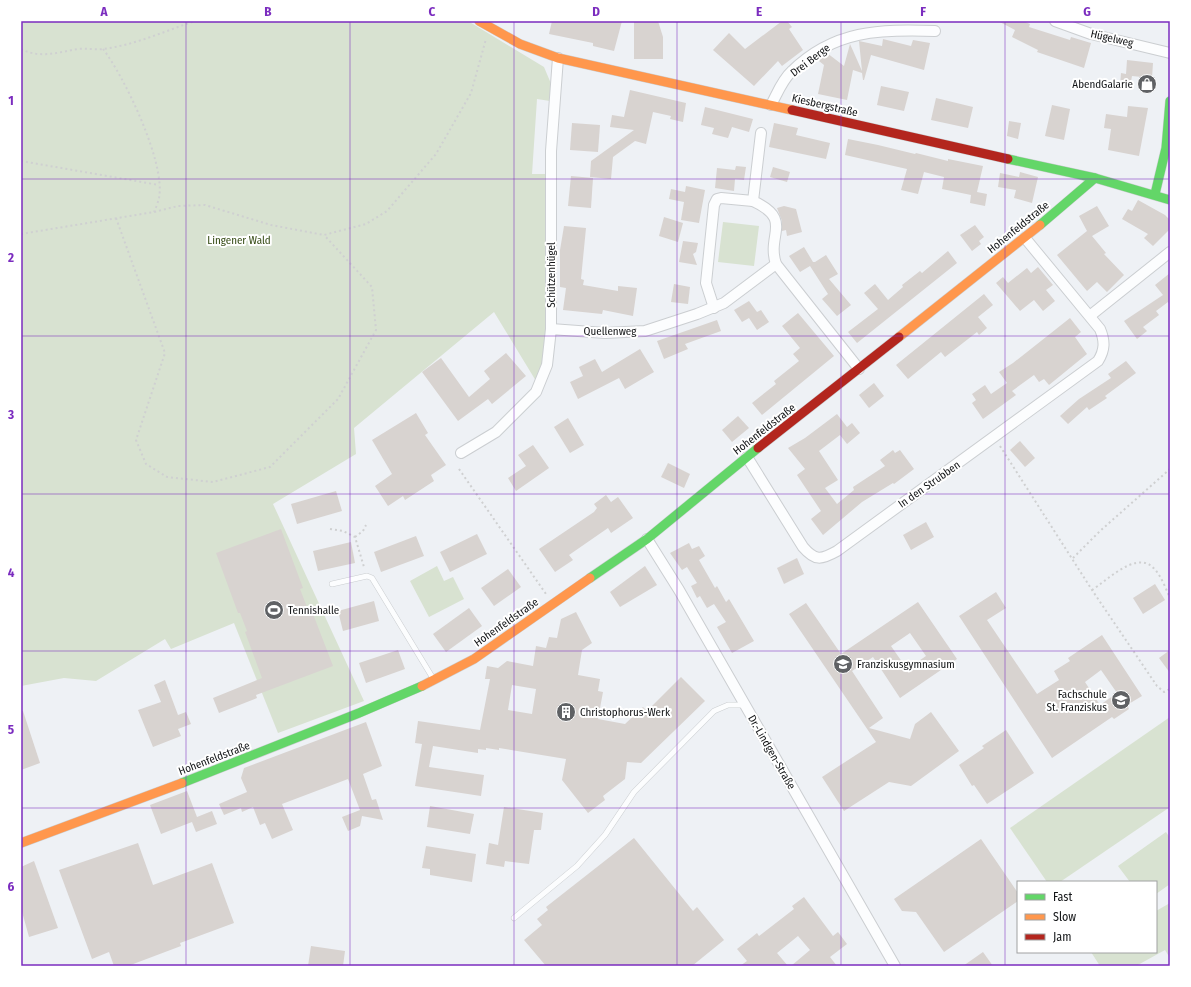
<svg xmlns="http://www.w3.org/2000/svg" width="1191" height="987" viewBox="0 0 1191 987" font-family="'Fira Sans Condensed',sans-serif">
  <rect width="100%" height="100%" fill="#eef1f5"/>
  <!-- green -->
  <g fill="#d8e2d1">
    <polygon points="21,21 468,21 544,67 552,86 550,101 537,99 532,174 545,174 550,308 546,363 536,381 494,312 354,428 356,454 273,504 364,701 278,733 234,623 171,649 165,639 96,681 64,678 21,686"/>
    <polygon points="723,222 759,226 754,266 718,262"/>
    <polygon points="437,566 444,581 453,577 464,599 429,617 410,581"/>
    <polygon points="1170,717 1170,807 1060,882 1047,882 1010,828"/>
    <polygon points="1166,832 1170,838 1170,884 1156,894 1156,882 1130,882 1118,866"/>
    <polygon points="1170,903 1170,958 1165,950 1136,966 1100,966 1091,952 1156,952 1156,911"/>
  </g>
  <!-- building -->
  <g fill="#d8d3d0" fill-rule="evenodd">
    <polygon points="552,21 622,21 614,51 593,46 593,43 549,34"/>
    <polygon points="634,21 658,21 663,37 663,59 634,59"/>
    <polygon points="782,21 787,21 792,27 789,29 803,50 782,66 778,61 754,86 713,50 729,33 745,49"/>
    <polygon points="998,21 1023,21 1030,24 1029,27 1070,40 1071,37 1091,43 1084,68 1037,52 1038,50 1012,37 1015,30"/>
    <polygon points="883,39 911,46 913,40 930,43 924,70 871,55 864,80 863,80 862,73 853,70 847,100 818,94 824,65 819,61 824,55 827,53 844,66 850,44 862,71 859,41 882,46"/>
    <polygon points="1127,60 1153,63 1152,78 1132,76 1130,87 1120,86 1121,73 1126,74"/>
    <polygon points="881,86 909,92 904,111 877,105"/>
    <polygon points="630,90 686,103 683,122 670,119 671,116 653,112 646,144 635,141 613,157 611,179 590,177 591,161 634,130 610,127 612,115 624,117"/>
    <polygon points="936,98 973,107 968,128 931,120"/>
    <polygon points="1052,105 1070,109 1064,140 1045,136"/>
    <polygon points="1128,106 1148,108 1139,156 1108,150 1111,129 1104,128 1106,114 1127,117"/>
    <polygon points="705,107 753,119 749,132 732,127 728,138 712,134 714,128 701,125"/>
    <polygon points="1009,121 1021,123 1018,139 1007,136"/>
    <polygon points="572,123 600,125 598,152 570,150"/>
    <polygon points="774,123 798,128 796,135 830,143 826,159 769,147"/>
    <polygon points="848,139 878,145 915,154 916,153 948,161 948,159 983,166 977,192 987,194 985,206 970,203 971,195 942,189 944,177 924,172 918,194 901,190 907,169 845,155"/>
    <polygon points="736,166 746,167 744,180 735,179 734,191 715,188 717,168 735,170"/>
    <polygon points="773,167 790,172 787,182 770,177"/>
    <polygon points="1020,172 1038,177 1032,203 1014,198 1016,190 998,187 1000,173 1019,177"/>
    <polygon points="571,176 593,178 591,208 568,206"/>
    <polygon points="686,186 705,190 699,223 681,220 684,202 669,199 671,189 685,192"/>
    <polygon points="1138,200 1165,215 1170,220 1170,229 1153,246 1144,238 1148,234 1122,219 1128,209 1132,211"/>
    <polygon points="784,206 796,209 802,232 787,236 786,230 782,231 782,221 777,208"/>
    <polygon points="1097,206 1109,226 1092,236 1106,253 1104,254 1124,275 1107,292 1097,282 1087,291 1057,255 1087,231 1079,216"/>
    <polygon points="664,217 683,223 678,242 659,236"/>
    <polygon points="975,225 984,237 979,241 981,244 972,251 960,235"/>
    <polygon points="564,226 586,228 581,279 584,280 583,285 618,291 618,286 637,288 633,316 603,310 602,314 563,310 566,288 560,287 560,250"/>
    <polygon points="683,241 698,243 696,252 693,254 697,265 679,262"/>
    <polygon points="804,247 813,262 815,262 826,255 838,274 829,279 851,305 837,316 822,299 828,294 810,266 800,272 789,256"/>
    <polygon points="948,251 957,263 857,343 848,332 878,309 864,293 875,284 888,300 903,287 902,285 920,271 922,273"/>
    <polygon points="1038,267 1053,285 1046,290 1055,301 1043,311 1034,300 1020,311 996,283 1003,277 1008,283 1027,268 1031,273"/>
    <polygon points="1170,273 1170,305 1168,302 1156,311 1159,315 1143,327 1147,331 1137,339 1124,321 1163,295 1155,285"/>
    <polygon points="674,284 690,287 688,304 671,302"/>
    <polygon points="984,294 993,305 978,317 987,328 979,335 977,332 945,357 941,352 908,379 896,365"/>
    <polygon points="749,301 757,312 761,310 769,322 757,330 749,318 742,322 734,310"/>
    <polygon points="798,313 834,356 762,415 752,403 776,384 774,381 799,361 793,354 800,348 782,326"/>
    <polygon points="1070,318 1081,332 1075,337 1087,354 1049,385 1044,379 1039,382 1034,375 1012,391 1016,395 983,419 972,403 976,400 972,394 985,385 991,394 1007,383 999,372 1013,363"/>
    <polygon points="717,320 721,331 685,344 688,349 664,359 657,341"/>
    <polygon points="640,349 654,372 625,389 619,378 578,399 570,382 583,376 579,367 595,359 602,372"/>
    <polygon points="506,353 526,376 492,404 488,399 458,421 422,372 441,358 469,397 490,379 484,371"/>
    <polygon points="1126,361 1136,373 1105,396 1107,398 1089,410 1087,407 1068,424 1060,416 1079,399 1111,378 1108,374"/>
    <polygon points="874,383 884,396 869,408 859,395"/>
    <polygon points="416,413 428,433 425,435 446,465 431,475 434,481 405,500 403,496 388,506 375,486 392,474 372,440"/>
    <polygon points="837,414 847,427 852,423 860,433 847,444 840,435 819,451 838,480 825,488 837,504 854,490 853,487 885,466 880,460 893,450 895,453 900,450 914,469 894,484 893,483 862,502 823,535 811,519 821,511 797,475 805,469 788,448 805,438"/>
    <polygon points="738,416 749,428 732,442 722,430"/>
    <polygon points="568,418 584,445 570,453 554,427"/>
    <polygon points="1020,441 1035,458 1025,467 1010,450"/>
    <polygon points="533,445 549,468 516,491 508,478 526,466 518,455"/>
    <polygon points="668,463 690,474 684,488 661,477"/>
    <polygon points="336,491 342,511 297,524 291,504"/>
    <polygon points="606,495 611,502 618,497 633,518 611,533 608,528 569,555 573,560 555,572 539,549 594,512 597,508 594,504"/>
    <polygon points="926,522 934,537 911,550 903,535"/>
    <polygon points="281,529 303,588 300,589 307,607 310,606 333,666 256,695 257,698 219,713 213,698 262,678 245,632 247,631 240,613 238,613 216,553"/>
    <polygon points="477,534 487,554 450,572 440,552"/>
    <polygon points="416,536 424,556 381,572 374,552"/>
    <polygon points="351,542 355,563 318,571 313,551"/>
    <polygon points="689,543 692,549 699,546 705,556 699,560 715,588 717,586 726,602 729,599 754,641 732,653 717,627 726,622 714,604 707,608 700,596 697,598 691,586 697,583 687,567 682,570 670,553"/>
    <polygon points="797,558 804,574 784,584 777,568"/>
    <polygon points="645,566 657,585 620,607 610,592"/>
    <polygon points="508,569 521,587 494,606 481,588"/>
    <polygon points="1155,584 1165,600 1143,614 1133,598"/>
    <path d="M996,592L1006,608L987,620L1037,694L1059,680L1054,671L1070,661L1068,658L1102,635L1142,696L1127,705L1129,709L1114,719L1112,717L1052,758L959,616ZM1101,670L1117,693L1100,705L1085,682Z"/>
    <polygon points="374,601 379,621 343,631 338,611"/>
    <path d="M918,602L957,659L900,698L873,657L852,671L883,718L869,728L910,739L915,724L931,712L959,751L911,786L889,782L844,811L822,777L876,742L789,614L806,603L841,654ZM910,633L926,656L907,669L891,646Z"/>
    <polygon points="469,608 482,626 446,652 433,634"/>
    <path d="M576,612L592,643L582,650L578,675L600,679L598,691L603,692L598,719L625,724L643,707L647,711L681,677L705,701L641,763L627,762L625,779L603,796L605,800L588,813L562,780L566,759L499,748V750L486,748V750L478,749V753L433,746L429,767L484,775L481,796L415,786L422,744L415,743L418,721L480,730L490,679H485L487,666L498,668L507,661L533,666L536,646L546,648L549,637L557,638L561,619ZM512,685L536,689L532,714L508,710Z"/>
    <polygon points="398,650 405,669 366,683 359,663"/>
    <polygon points="1170,650 1170,673 1159,658"/>
    <polygon points="165,680 178,715 186,712 191,724 178,729 181,736 153,747 138,710 161,702 154,685"/>
    <polygon points="21,711 23,711 40,763 21,770"/>
    <polygon points="366,722 382,766 363,774 372,800 376,799 383,820 362,816 360,826 348,831 342,817 360,810 348,779 282,804 293,830 272,839 265,823 260,825 253,807 242,812 241,808 224,815 219,804 247,792 241,778 244,768"/>
    <polygon points="1006,730 1034,773 987,804 974,785 972,786 959,765 984,748 982,746"/>
    <polygon points="187,791 197,817 212,811 217,824 196,832 192,822 161,834 150,805"/>
    <polygon points="430,806 474,814 470,834 427,827"/>
    <polygon points="504,807 543,813 541,830 534,830 529,864 505,861 504,867 486,864 489,843 498,845"/>
    <polygon points="634,838 693,911 697,907 724,940 692,966 546,966 524,940 542,925 537,919 548,910 546,907"/>
    <polygon points="981,839 1018,893 1018,901 944,952 916,912 902,911 894,899"/>
    <polygon points="138,843 153,885 212,863 234,923 180,943 181,946 128,966 114,966 109,952 92,959 59,870"/>
    <polygon points="426,846 476,854 472,882 430,875 430,869 422,868"/>
    <polygon points="34,861 58,928 29,937 21,908 21,867"/>
    <polygon points="804,897 833,936 838,932 847,944 830,957 837,966 791,966 810,950 798,936 777,953 788,966 740,966 747,961 737,949 757,933 759,936 794,909 792,906"/>
    <polygon points="311,946 345,951 343,966 308,966"/>
    <polygon points="983,952 993,966 963,966"/>
  </g>
  <g fill="none" stroke-linecap="round" stroke-linejoin="round">
    <defs>
      <g id="lane">
        <polyline points="332,584 367,576 372,578 434,680"/>
        <polyline points="514,918 577,866 605,835 634,792 714,711 728,705 745,705"/>
      </g>
      <g id="street">
        <polyline points="1055,21 1091,34 1170,53"/>
        <path d="M771,105C777,94 782,80 792,71C834,30 880,29 935,31"/>
        <path d="M761,133L753,201C794,220 766,234 776,264L859,369"/>
        <polyline points="714,308 706,283 714,205 717,199 721,198 753,201"/>
        <polyline points="1091,315 1170,252"/>
        <polyline points="551,329 605,333 645,331 697,314 724,303 776,264"/>
        <polyline points="461,453 496,432 536,392 547,365 551,329 551,151 558,58"/>
        <path d="M747,457L803,547C815,561 821,560 837,551L1098,361C1105,350 1105,341 1100,329L1025,238"/>
        <polyline points="647,539 679,590 895,966"/>
      </g>
      <g id="fast">
        <polyline points="1008,159 1095,178 1170,200"/>
        <polyline points="1155,194 1166,148 1170,101"/>
        <polyline points="1040,225 1095,178"/>
        <polyline points="590,578 647,539 758,448"/>
        <polyline points="182,783 359,713 422,686"/>
      </g>
      <g id="slow">
        <polyline points="479,21 520,44 558,58 792,110"/>
        <polyline points="899,337 1040,225"/>
        <polyline points="422,686 474,659 590,578"/>
        <polyline points="21,843 182,783"/>
      </g>
      <g id="jam">
        <polyline points="792,110 1008,159"/>
        <polyline points="758,448 899,337"/>
      </g>
    </defs>
    <!-- lane casing -->
    <use href="#lane" stroke="#cbced1" stroke-width="6"/>
    <!-- street casing -->
    <use href="#street" stroke="#cbced1" stroke-width="12"/>
    <!-- fast casing -->
    <use href="#fast" stroke="#cbced1" stroke-width="10"/>
    <!-- slow casing -->
    <use href="#slow" stroke="#cbced1" stroke-width="10"/>
    <!-- jam casing -->
    <use href="#jam" stroke="#cbced1" stroke-width="10"/>
    <!-- path -->
    <g stroke="#cfd0d1" stroke-width="2" stroke-dasharray="2 3" stroke-linecap="butt">
      <path d="M21,49C40,59 59,52 78,49C87,48 95,50 103,49C135,45 165,31 195,21"/>
      <path d="M103,49C124,76 166,163 159,198C158,202 156,208 154,212"/>
      <polyline points="21,161 159,185"/>
      <polyline points="116,218 165,353 136,440 146,464 167,477 213,482 270,467 338,399 376,330 372,287 324,235"/>
      <polyline points="21,234 154,212 178,206 205,205 271,225 324,235 366,224 387,211 436,154 471,93 486,39"/>
      <polyline points="1000,446 1092,590 1157,686 1164,692 1170,689"/>
      <polyline points="459,469 546,594"/>
      <polyline points="330,529 343,531 355,537 364,567"/>
      <polyline points="355,537 363,531 366,525"/>
      <polyline points="1073,558 1100,531 1170,469"/>
      <path d="M1092,590C1106,581 1133,554 1150,565C1160,572 1165,587 1170,598"/>
    </g>
    <!-- lane -->
    <use href="#lane" stroke="#fcfdfe" stroke-width="5"/>
    <!-- street -->
    <use href="#street" stroke="#fcfdfe" stroke-width="10"/>
    <!-- fast -->
    <use href="#fast" stroke="#63d668" stroke-width="9"/>
    <!-- slow -->
    <use href="#slow" stroke="#ff974d" stroke-width="9"/>
    <!-- jam -->
    <use href="#jam" stroke="#b3261e" stroke-width="9"/>
  </g>
  <!-- grid -->
  <path fill="none" stroke="#7b2cbf" stroke-width="1" stroke-opacity="0.55" d="M186,21V966M350,21V966M514,21V966M677,21V966M841,21V966M1005,21V966M21,179H1170M21,336H1170M21,494H1170M21,651H1170M21,808H1170"/>
  <!-- icons -->
  <defs>
    <symbol id="shop-disc" viewBox="-11 -11 22 22"><circle r="9.5" fill="#5f6164" stroke="#fff"/><path d="M-5-2.5h2.3a2.7 3.5 0 0 1 5.4 0H5L5.5 6h-11ZM-1.5-2.5h3a1.5 2.3 0 0 0-3 0Z" fill="#fff"/></symbol>
    <symbol id="stadium-disc" viewBox="-11 -11 22 22"><circle r="9.5" fill="#5f6164" stroke="#fff"/><path d="M0-5a6.5 5 0 1 0 0 10a6.5 5 0 1 0 0-10ZM-3.5-1.8h7v3.6h-7Z" fill="#fff"/></symbol>
    <symbol id="school-disc" viewBox="-11 -11 22 22"><circle r="9.5" fill="#5f6164" stroke="#fff"/><path d="M0-5L7-2L0 1L-7-2ZM-4 1L0 2.5L4 1V4Q0 6-4 4Z" fill="#fff"/></symbol>
    <symbol id="building-disc" viewBox="-11 -11 22 22"><circle r="9.5" fill="#5f6164" stroke="#fff"/><path d="M-4-6H4V6H1V3H-1V6H-4ZM-2.5-4.3h1.7v1.8h-1.7ZM.8-4.3h1.7v1.8H.8ZM-2.5-1h1.7V.8h-1.7ZM.8-1h1.7V.8H.8Z" fill="#fff"/></symbol>
  </defs>
  <g fill-rule="evenodd">
    <use href="#shop-disc" x="1136" y="73" width="22" height="22"/>
    <use href="#stadium-disc" x="263" y="599" width="22" height="22"/>
    <use href="#school-disc" x="832" y="653" width="22" height="22"/>
    <use href="#school-disc" x="1110" y="689" width="22" height="22"/>
    <use href="#building-disc" x="555" y="701" width="22" height="22"/>
  </g>
  <g text-anchor="middle" stroke-width="4" stroke-linejoin="round" paint-order="stroke">
    <!-- street labels -->
    <g font-size="11" fill="#121416" stroke="#fff">
      <text transform="translate(1112 38) rotate(13)" y="4">Hügelweg</text>
      <text transform="translate(810 60) rotate(-37)" y="4">Drei Berge</text>
      <text transform="translate(825 105) rotate(13)" y="4">Kiesbergstraße</text>
      <text transform="translate(1018 227) rotate(-39)" y="4">Hohenfeldstraße</text>
      <text transform="translate(551 275) rotate(-90)" y="4">Schützenhügel</text>
      <text x="610" y="335">Quellenweg</text>
      <text transform="translate(764 429) rotate(-38)" y="4">Hohenfeldstraße</text>
      <text transform="translate(929 484) rotate(-35)" y="4">In den Strubben</text>
      <text transform="translate(506 622) rotate(-35)" y="4">Hohenfeldstraße</text>
      <text transform="translate(772 752) rotate(60)" y="4">Dr.-Lindgen-Straße</text>
      <text transform="translate(214 758) rotate(-21)" y="4">Hohenfeldstraße</text>
    </g>
    <!-- poi labels -->
    <g font-size="11" fill="#121416" stroke="#fff" text-anchor="start">
      <text x="1133" y="88" text-anchor="end">AbendGalarie</text>
      <text x="288" y="614">Tennishalle</text>
      <text x="857" y="668">Franziskusgymnasium</text>
      <text x="1107" y="698" text-anchor="end">Fachschule<tspan x="1107" dy="13">St. Franziskus</tspan></text>
      <text x="580" y="716">Christophorus-Werk</text>
    </g>
    <!-- park labels -->
    <g font-size="11" fill="#344a13" stroke="#fff">
      <text x="239" y="244">Lingener Wald</text>
    </g>
  </g>
  <!-- border -->
  <rect width="1191" height="987" fill="none" stroke="#ffffff" stroke-width="44"/>
  <!-- legend -->
  <rect x="1017" y="881" width="140" height="72" fill="#ffffff" stroke="#a0a1a2"/>
  <rect x="1025" y="894" width="20" height="6" fill="#63d668" stroke="#a0a1a2"/>
  <text x="1053" y="901" font-size="12" fill="#121416">Fast</text>
  <rect x="1025" y="914" width="20" height="6" fill="#ff974d" stroke="#a0a1a2"/>
  <text x="1053" y="921" font-size="12" fill="#121416">Slow</text>
  <rect x="1025" y="934" width="20" height="6" fill="#b3261e" stroke="#a0a1a2"/>
  <text x="1053" y="941" font-size="12" fill="#121416">Jam</text>
  <rect x="22" y="22" width="1147" height="943" fill="none" stroke="#7b2cbf" stroke-width="1.5"/>
  <g font-size="13" text-anchor="middle" font-weight="bold" fill="#7b2cbf">
    <text x="104" y="16">A</text>
    <text x="268" y="16">B</text>
    <text x="432" y="16">C</text>
    <text x="596" y="16">D</text>
    <text x="759" y="16">E</text>
    <text x="923" y="16">F</text>
    <text x="1087" y="16">G</text>
    <text x="11" y="105">1</text>
    <text x="11" y="262">2</text>
    <text x="11" y="419">3</text>
    <text x="11" y="577">4</text>
    <text x="11" y="734">5</text>
    <text x="11" y="891">6</text>
  </g>
</svg>
